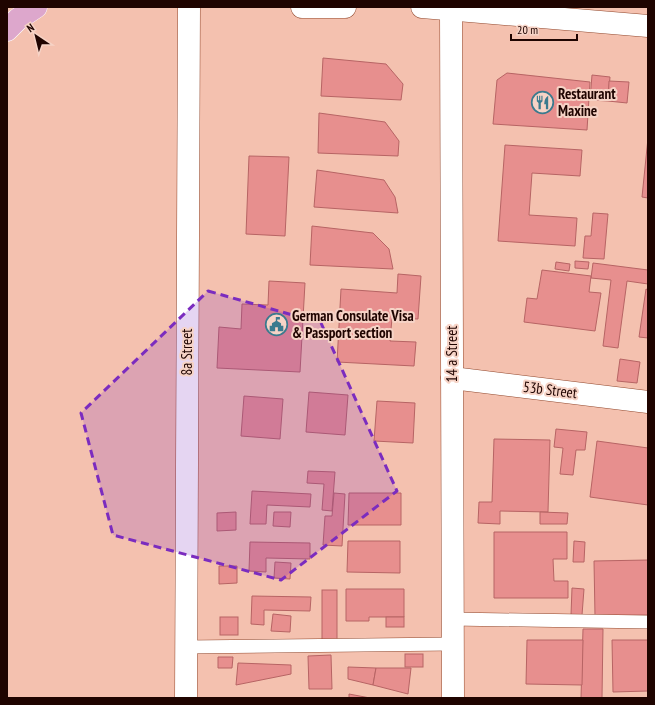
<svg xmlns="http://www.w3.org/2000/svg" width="655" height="705" viewBox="0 0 655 705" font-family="'PT Sans Narrow',sans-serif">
  <rect width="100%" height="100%" fill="#f4c1af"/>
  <!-- building -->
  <g fill="#e78f8e" stroke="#b76464">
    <polygon points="323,58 386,64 403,84 401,100 321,96"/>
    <polygon points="507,73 590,82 587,130 493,124 497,80"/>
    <polygon points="592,75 610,77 608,101 590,100"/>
    <polygon points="609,81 629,82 627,103 608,101"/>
    <polygon points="319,113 385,122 399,141 398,156 318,153"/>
    <polygon points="648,138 648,198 642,197"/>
    <polygon points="505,145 582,150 580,176 532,173 529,215 577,218 575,246 498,241"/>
    <polygon points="249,156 289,157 285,236 246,234"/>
    <polygon points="317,170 384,180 395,197 398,213 314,207"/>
    <polygon points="593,213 608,214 604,259 583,258 585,236 591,236"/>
    <polygon points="312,226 373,233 389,249 393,269 310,265"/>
    <polygon points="575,261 589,262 588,269 575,268"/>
    <polygon points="556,262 570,264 569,271 555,269"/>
    <polygon points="593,263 648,270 648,284 627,281 618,348 603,346 611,280 591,278"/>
    <polygon points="542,270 591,276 589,292 601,293 595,331 524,322 527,298 537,299"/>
    <polygon points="398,274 421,276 418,319 392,318 390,341 416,342 414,366 337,362 341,289 397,293"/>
    <polygon points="269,281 305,283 300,372 217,368 219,327 241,329 242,304 268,305"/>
    <polygon points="646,289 648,290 648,338 639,337"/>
    <polygon points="620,359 640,362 637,383 617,381"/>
    <polygon points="309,392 348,395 345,435 306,432"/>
    <polygon points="244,396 283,399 280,439 241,436"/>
    <polygon points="377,401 415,403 413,443 374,441"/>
    <polygon points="556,429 587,432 585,450 576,450 573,475 560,474 563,448 554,447"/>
    <polygon points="494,439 550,440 548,512 500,511 500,524 478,523 479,502 492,502"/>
    <polygon points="597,441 648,448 648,505 590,497"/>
    <polygon points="308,471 335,472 332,511 322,510 324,484 307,483"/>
    <polygon points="252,491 311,494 310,507 267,505 266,524 250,524"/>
    <polygon points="334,493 345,494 342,546 323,545 325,516 332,516"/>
    <polygon points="349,493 401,493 401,525 348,525"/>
    <polygon points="236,512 236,530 217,531 217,513"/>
    <polygon points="274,512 291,512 290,527 273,526"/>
    <polygon points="540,512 568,513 567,524 540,524"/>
    <polygon points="494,532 567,532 567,559 553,559 554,581 568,581 568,598 494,598"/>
    <polygon points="348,541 400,541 400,573 347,572"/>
    <polygon points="574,541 585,542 584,562 573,562"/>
    <polygon points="250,542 310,543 310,559 266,558 266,572 249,571"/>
    <polygon points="648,560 648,615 595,616 594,561"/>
    <polygon points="275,562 291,563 290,579 274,578"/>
    <polygon points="219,566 237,566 237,583 219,584"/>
    <polygon points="572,588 584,589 582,615 571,615"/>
    <polygon points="346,589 404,589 404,617 369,617 369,621 346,621"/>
    <rect x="322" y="590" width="15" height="50"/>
    <polygon points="252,596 311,597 310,611 264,610 264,625 251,624"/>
    <polygon points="273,614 291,616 290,632 271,631"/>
    <rect x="220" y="617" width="18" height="18"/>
    <rect x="386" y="617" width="18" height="10"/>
    <polygon points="583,629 603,629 602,698 581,698"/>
    <polygon points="527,640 583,640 582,685 526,684"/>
    <polygon points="612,640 648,640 648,691 613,692"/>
    <rect x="405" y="654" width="18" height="13"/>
    <polygon points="331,655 332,689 309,689 308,656"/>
    <polygon points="218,657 233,657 232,668 218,668"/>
    <polygon points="238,663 291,665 291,674 236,685"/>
    <polygon points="348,667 376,668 373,685 348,679"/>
    <polygon points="376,668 411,668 408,694 373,685"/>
    <polygon points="349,694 370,698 349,698"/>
  </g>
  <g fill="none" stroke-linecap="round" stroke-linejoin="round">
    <defs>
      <g id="service">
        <polyline points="452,619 648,622"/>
        <polyline points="186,647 452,644"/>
      </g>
      <g id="minor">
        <polyline points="302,7 345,7"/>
        <polyline points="422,7 648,26"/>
        <polyline points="451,10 453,698"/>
        <polyline points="452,378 648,402"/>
        <polyline points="186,698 189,7"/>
      </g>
      <polyline id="primary" points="7,30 18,19 36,7"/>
    </defs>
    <!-- service casing -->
    <use href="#service" stroke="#92482d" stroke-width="14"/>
    <!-- minor casing -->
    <use href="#minor" stroke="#92482d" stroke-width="23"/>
    <!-- primary casing -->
    <use href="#primary" stroke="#fff" stroke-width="23"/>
    <!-- service -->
    <use href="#service" stroke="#fff" stroke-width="13"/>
    <!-- minor -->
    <use href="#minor" stroke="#fff" stroke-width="22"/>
    <!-- primary -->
    <use href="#primary" stroke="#dda7cc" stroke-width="22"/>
  </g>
  <!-- marked area -->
  <path fill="#7b2cbf" fill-opacity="0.2" stroke="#7b2cbf" stroke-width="3" stroke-dasharray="8 5" stroke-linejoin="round" d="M208,291L321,323L397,491L281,580L113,535L81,413Z"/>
  <!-- icons -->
  <defs>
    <symbol id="restaurant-ring" viewBox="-11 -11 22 22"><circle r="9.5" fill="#f6d3c6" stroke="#3a7a8e" stroke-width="1.5"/><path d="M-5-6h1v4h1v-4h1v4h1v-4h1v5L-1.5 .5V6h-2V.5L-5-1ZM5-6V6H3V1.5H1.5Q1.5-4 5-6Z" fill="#3a7a8e"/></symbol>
    <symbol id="civic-ring" viewBox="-11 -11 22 22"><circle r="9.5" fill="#f6d3c6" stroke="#3a7a8e" stroke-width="1.5"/><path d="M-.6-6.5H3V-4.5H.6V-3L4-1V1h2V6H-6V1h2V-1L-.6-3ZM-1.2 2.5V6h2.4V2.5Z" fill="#3a7a8e"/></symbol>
  </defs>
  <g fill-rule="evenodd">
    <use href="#restaurant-ring" x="530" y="90" width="25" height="25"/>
    <use href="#civic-ring" x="264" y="312" width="25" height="25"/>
  </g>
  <g text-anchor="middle" stroke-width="4" stroke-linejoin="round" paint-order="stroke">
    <!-- poi labels -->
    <g font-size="15" font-weight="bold" fill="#1f0400" stroke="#f6d3c6" text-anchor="start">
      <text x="558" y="99">Restaurant<tspan x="558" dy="17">Maxine</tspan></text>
      <text x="292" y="321">German Consulate Visa<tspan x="292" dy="17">&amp; Passport section</tspan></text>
    </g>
    <!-- street labels -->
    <g font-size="15" fill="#1f0400" stroke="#f6d3c6">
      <text transform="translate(187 352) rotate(-90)" y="5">8a Street</text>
      <text transform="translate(452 354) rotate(-90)" y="5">14 a Street</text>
      <text transform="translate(550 390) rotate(7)" y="5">53b Street</text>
    </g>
  </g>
  <!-- border -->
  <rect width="655" height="705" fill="none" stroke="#1f0400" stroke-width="16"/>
  <!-- north arrow -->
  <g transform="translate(36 36) rotate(325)" stroke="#f6d3c6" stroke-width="3" paint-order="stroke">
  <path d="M0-3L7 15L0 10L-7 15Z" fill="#1f0400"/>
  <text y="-6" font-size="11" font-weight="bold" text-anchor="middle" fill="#1f0400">N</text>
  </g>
  <!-- scale -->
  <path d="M511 34v6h66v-6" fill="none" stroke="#1f0400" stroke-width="2"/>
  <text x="517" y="34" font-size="12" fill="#1f0400" stroke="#f6d3c6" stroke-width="3" paint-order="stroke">20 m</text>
</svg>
